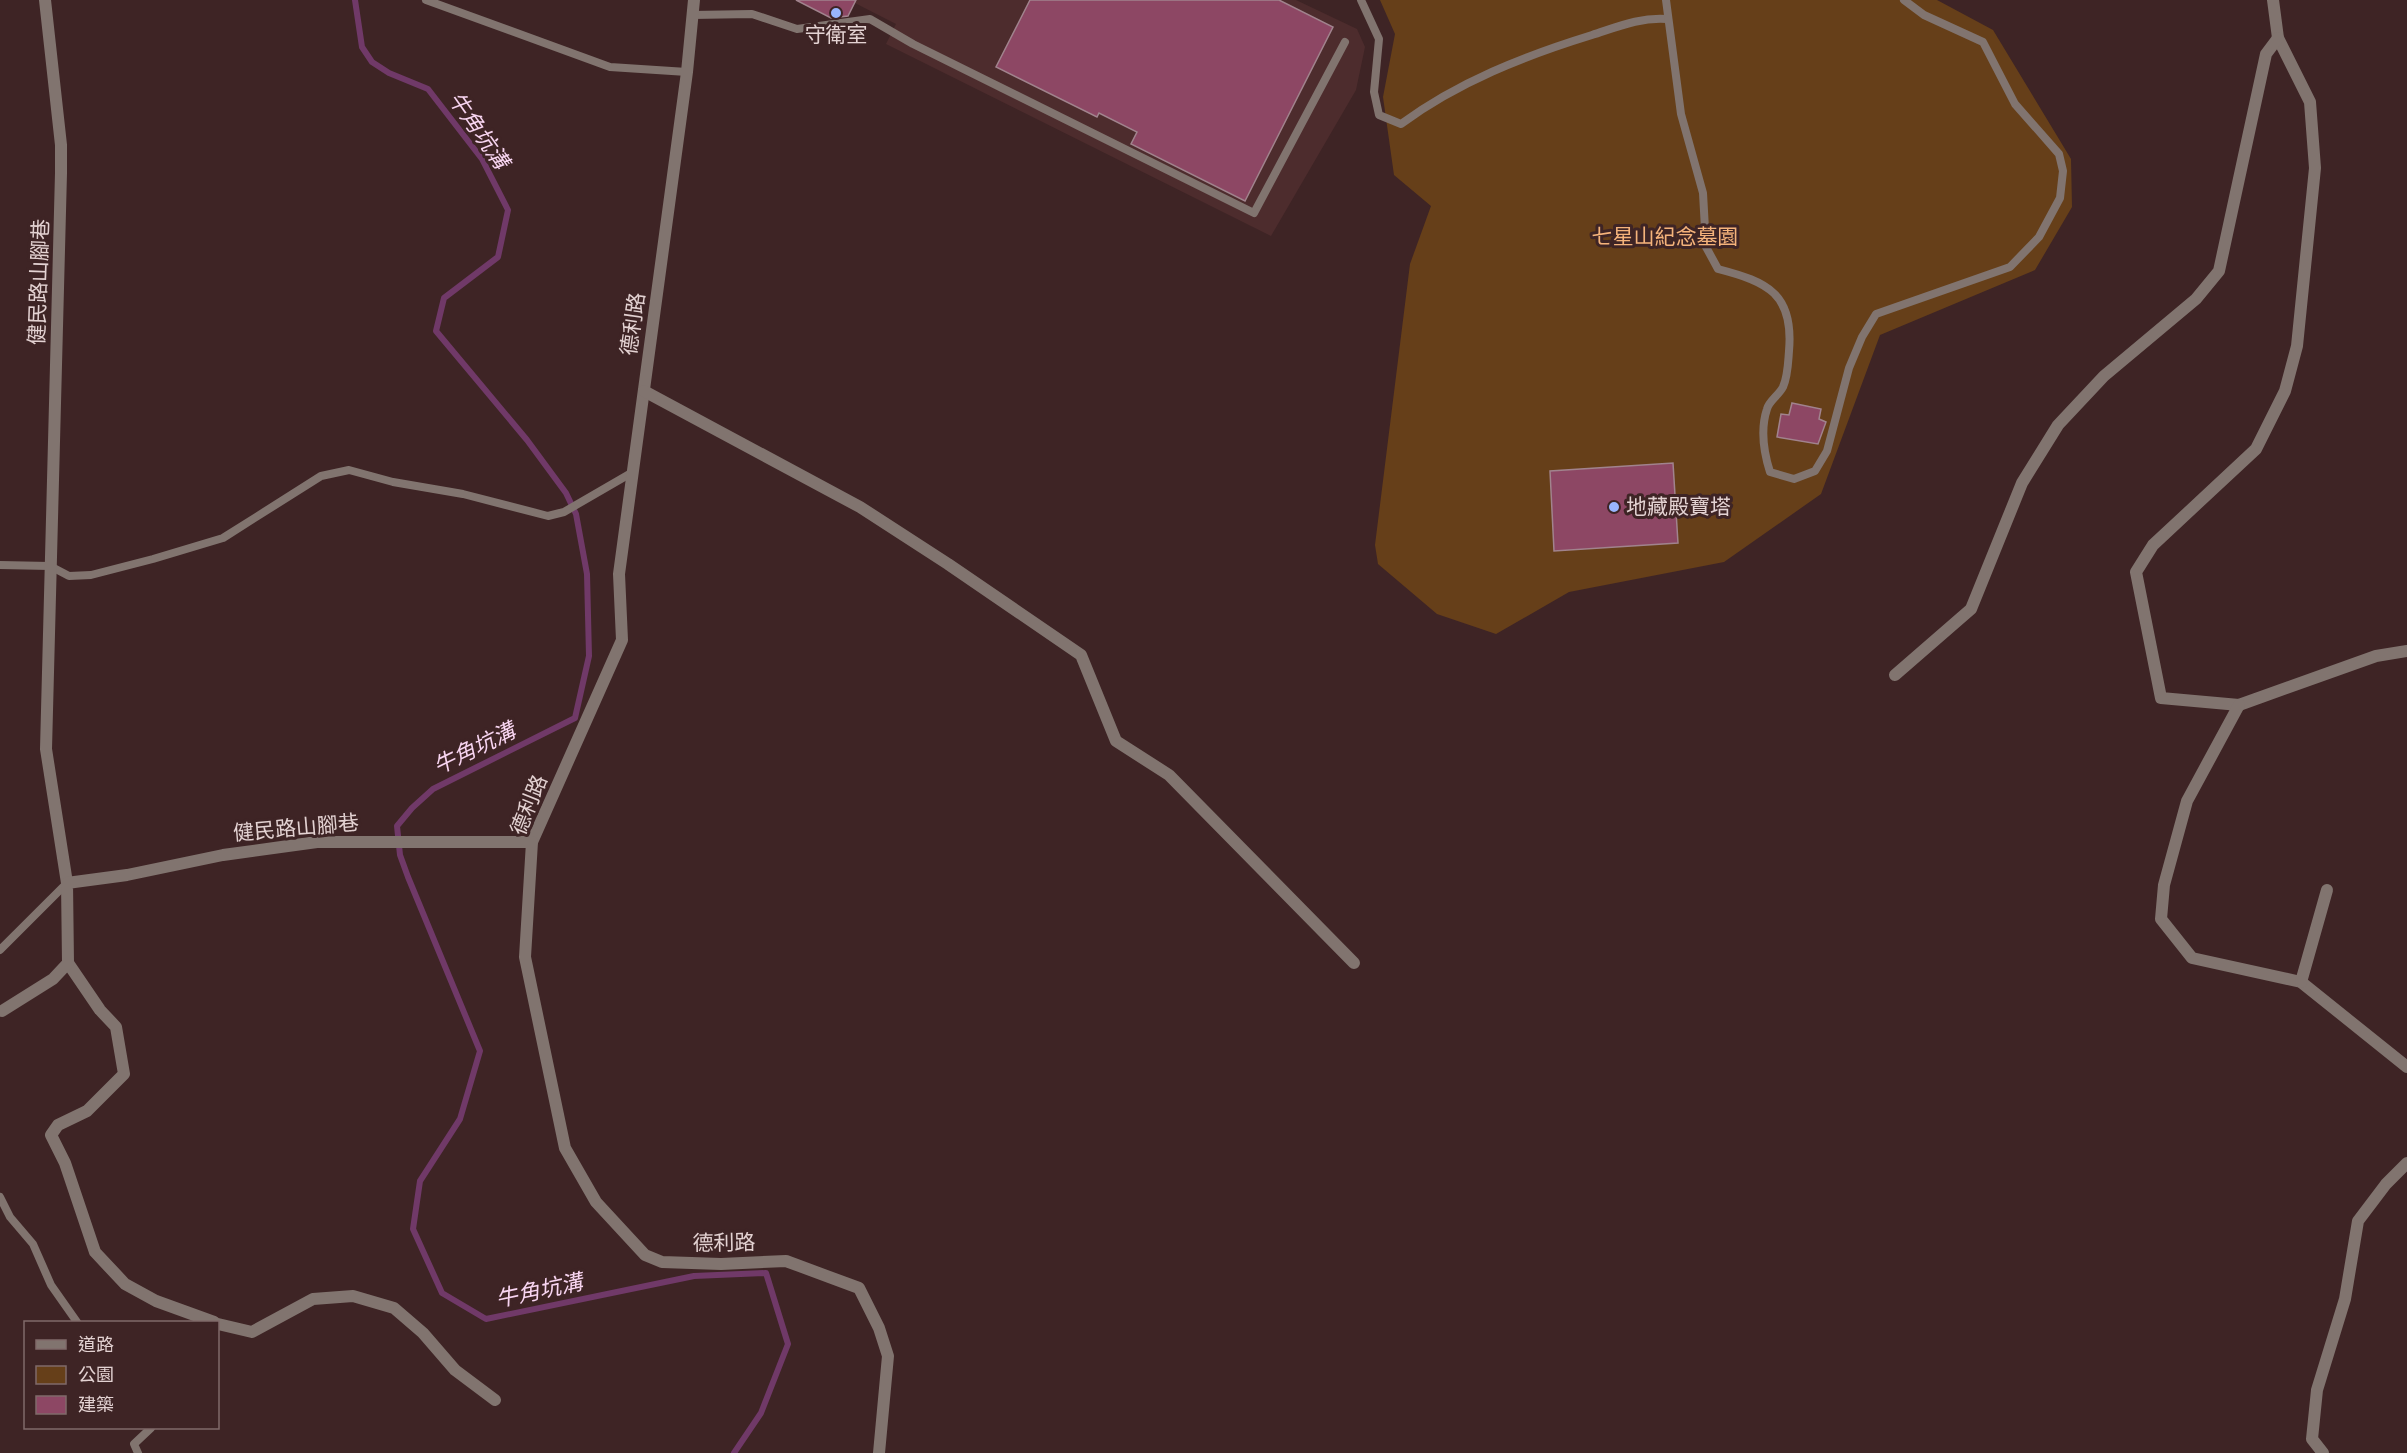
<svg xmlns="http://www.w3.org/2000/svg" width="2407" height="1453" viewBox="0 0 2407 1453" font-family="'Alegreya Sans','Noto Sans TC',sans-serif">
  <rect width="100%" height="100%" fill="#3e2425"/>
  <!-- built -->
  <polygon fill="#4d2c2d" points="849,0 1296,0 1357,29 1365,47 1356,90 1271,236 886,44 896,24"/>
  <!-- green -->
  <polygon fill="#663f19" points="1380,0 1937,0 1993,30 2071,159 2072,207 2035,270 1880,335 1821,494 1724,562 1569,592 1496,634 1437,614 1378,564 1375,545 1410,264 1431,206 1394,175 1383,97 1395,34"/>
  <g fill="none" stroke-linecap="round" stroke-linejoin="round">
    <!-- stream -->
    <polyline stroke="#703968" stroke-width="6" points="355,0 362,47 372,62 389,73 428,89 482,159 508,210 498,257 444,298 436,331 527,440 566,493 576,514 587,574 589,656 575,718 433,789 412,808 397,826 400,855 408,877 480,1051 460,1119 420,1181 413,1229 442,1293 486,1319 694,1276 766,1273 788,1344 761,1413 734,1453"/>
  </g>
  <!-- building -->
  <g fill="#8d4764" stroke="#a1838d" stroke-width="1.5">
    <polygon points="796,0 856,0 848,16 831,18"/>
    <polygon points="1030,0 1279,0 1333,27 1245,201 1131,144 1137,132 1099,113 1097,117 996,67"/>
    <polygon points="1792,403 1821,409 1819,419 1826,422 1818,444 1777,437 1781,414 1789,415"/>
    <polygon points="1673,463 1678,543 1554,551 1550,471"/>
  </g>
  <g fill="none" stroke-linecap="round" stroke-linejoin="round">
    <!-- service -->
    <g stroke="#81746f" stroke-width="8">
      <polyline points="426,0 610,67 687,72"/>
      <path d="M1361,0L1379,39L1374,92L1379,115L1401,124C1458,82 1524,56 1592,35C1617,27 1640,17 1667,19"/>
      <path d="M1666,0L1681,114L1703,193L1706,247L1718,269C1768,282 1794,294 1789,351C1788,363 1788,376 1783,387C1779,395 1769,401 1767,409C1760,430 1764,453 1770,472L1794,479L1815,471L1827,451L1849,368L1862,337L1876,314L2010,267L2039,237L2060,198L2063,171L2059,154L2015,104L1983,42L1924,15L1904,0"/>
      <polyline points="692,15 752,14 797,29 870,19 913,44 1254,213 1345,42"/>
      <polyline points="0,565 50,566 69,576 91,575 153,559 223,538 321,476 349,470 393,482 463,494 548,516 564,512 633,472"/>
      <polyline points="0,950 67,883"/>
      <polyline points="0,1197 10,1217 33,1244 51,1285 77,1322"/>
      <polyline points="138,1453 134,1444 151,1428"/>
    </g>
    <!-- minor -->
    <g stroke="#81746f" stroke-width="12">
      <polyline points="45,0 61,145 61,173 46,749 67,883"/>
      <polyline points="694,0 687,72 619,574 622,640 532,842 525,957 565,1148 596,1202 645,1255 662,1262 721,1264 786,1261 859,1288 879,1328 888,1356 879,1453"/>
      <polyline points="2273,0 2278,38 2310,102 2315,168 2297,346 2285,391 2256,449 2153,545 2136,572 2161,698 2239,705 2376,656 2407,651"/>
      <polyline points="644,391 860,507 948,564 1081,655 1116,741 1169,775 1354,963"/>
      <polyline points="1895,675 1971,609 2022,483 2058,425 2104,376 2196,299 2219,271 2266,54 2278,38"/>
      <polyline points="2239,705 2187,801 2164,885 2161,919 2192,958 2301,982 2407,1067"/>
      <polyline points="68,963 100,1010 116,1027 124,1074 87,1111 58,1125 51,1135 65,1163 95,1252 125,1284 156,1301 214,1322"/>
      <polyline points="2301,982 2327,890"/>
      <polyline points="2,1011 53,979 68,963 67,883 127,875 223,855 317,842 532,842"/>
      <polyline points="218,1324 252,1332 313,1299 353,1296 394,1308 423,1333 455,1370 495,1400"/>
      <polyline points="2323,1453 2312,1439 2317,1390 2345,1299 2358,1221 2386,1184 2407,1163"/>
    </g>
  </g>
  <!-- markers -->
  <g fill="#99b5fd" stroke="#3e2425" stroke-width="2">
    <circle cx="836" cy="13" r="6"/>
    <circle cx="1614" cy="507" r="6"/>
  </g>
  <g text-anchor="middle" stroke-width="6" stroke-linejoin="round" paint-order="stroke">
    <!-- poi labels -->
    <g font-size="21" fill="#e3d2d2" stroke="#3e2425">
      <text x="836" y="42">守衛室</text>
      <text x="1626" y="514" text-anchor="start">地藏殿寶塔</text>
    </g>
    <!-- park labels -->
    <g font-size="21" fill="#f5b37b" stroke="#3e2425">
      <text x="1665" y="244">七星山紀念墓園</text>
    </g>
    <!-- street labels -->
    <g font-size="21" fill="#e3d2d2" stroke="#3e2425">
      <text transform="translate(39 282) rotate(-88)" y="7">健民路山腳巷</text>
      <text transform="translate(633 324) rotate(-82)" y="7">德利路</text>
      <text transform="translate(529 805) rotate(-68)" y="7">德利路</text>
      <text transform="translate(296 828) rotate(-5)" y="7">健民路山腳巷</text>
      <text transform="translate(724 1243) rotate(-1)" y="7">德利路</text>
    </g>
    <!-- water labels -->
    <g font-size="22" font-style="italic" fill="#f8d5f1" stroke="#3e2425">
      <text transform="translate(479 130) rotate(55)" y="8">牛角坑溝</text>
      <text transform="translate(474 748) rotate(-26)" y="8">牛角坑溝</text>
      <text transform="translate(539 1290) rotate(-12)" y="8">牛角坑溝</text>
    </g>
  </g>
  <!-- legend -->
  <rect x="24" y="1321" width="195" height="108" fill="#3e2425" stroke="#806a6a" stroke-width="1.5"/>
  <rect x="36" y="1340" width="30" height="9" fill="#81746f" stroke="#806a6a" stroke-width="1.5"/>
  <text x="78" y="1351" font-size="18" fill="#e3d2d2">道路</text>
  <rect x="36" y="1366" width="30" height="18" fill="#663f19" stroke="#806a6a" stroke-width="1.5"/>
  <text x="78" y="1381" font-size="18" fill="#e3d2d2">公園</text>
  <rect x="36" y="1396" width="30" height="18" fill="#8d4764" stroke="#806a6a" stroke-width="1.5"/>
  <text x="78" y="1411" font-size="18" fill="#e3d2d2">建築</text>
</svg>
